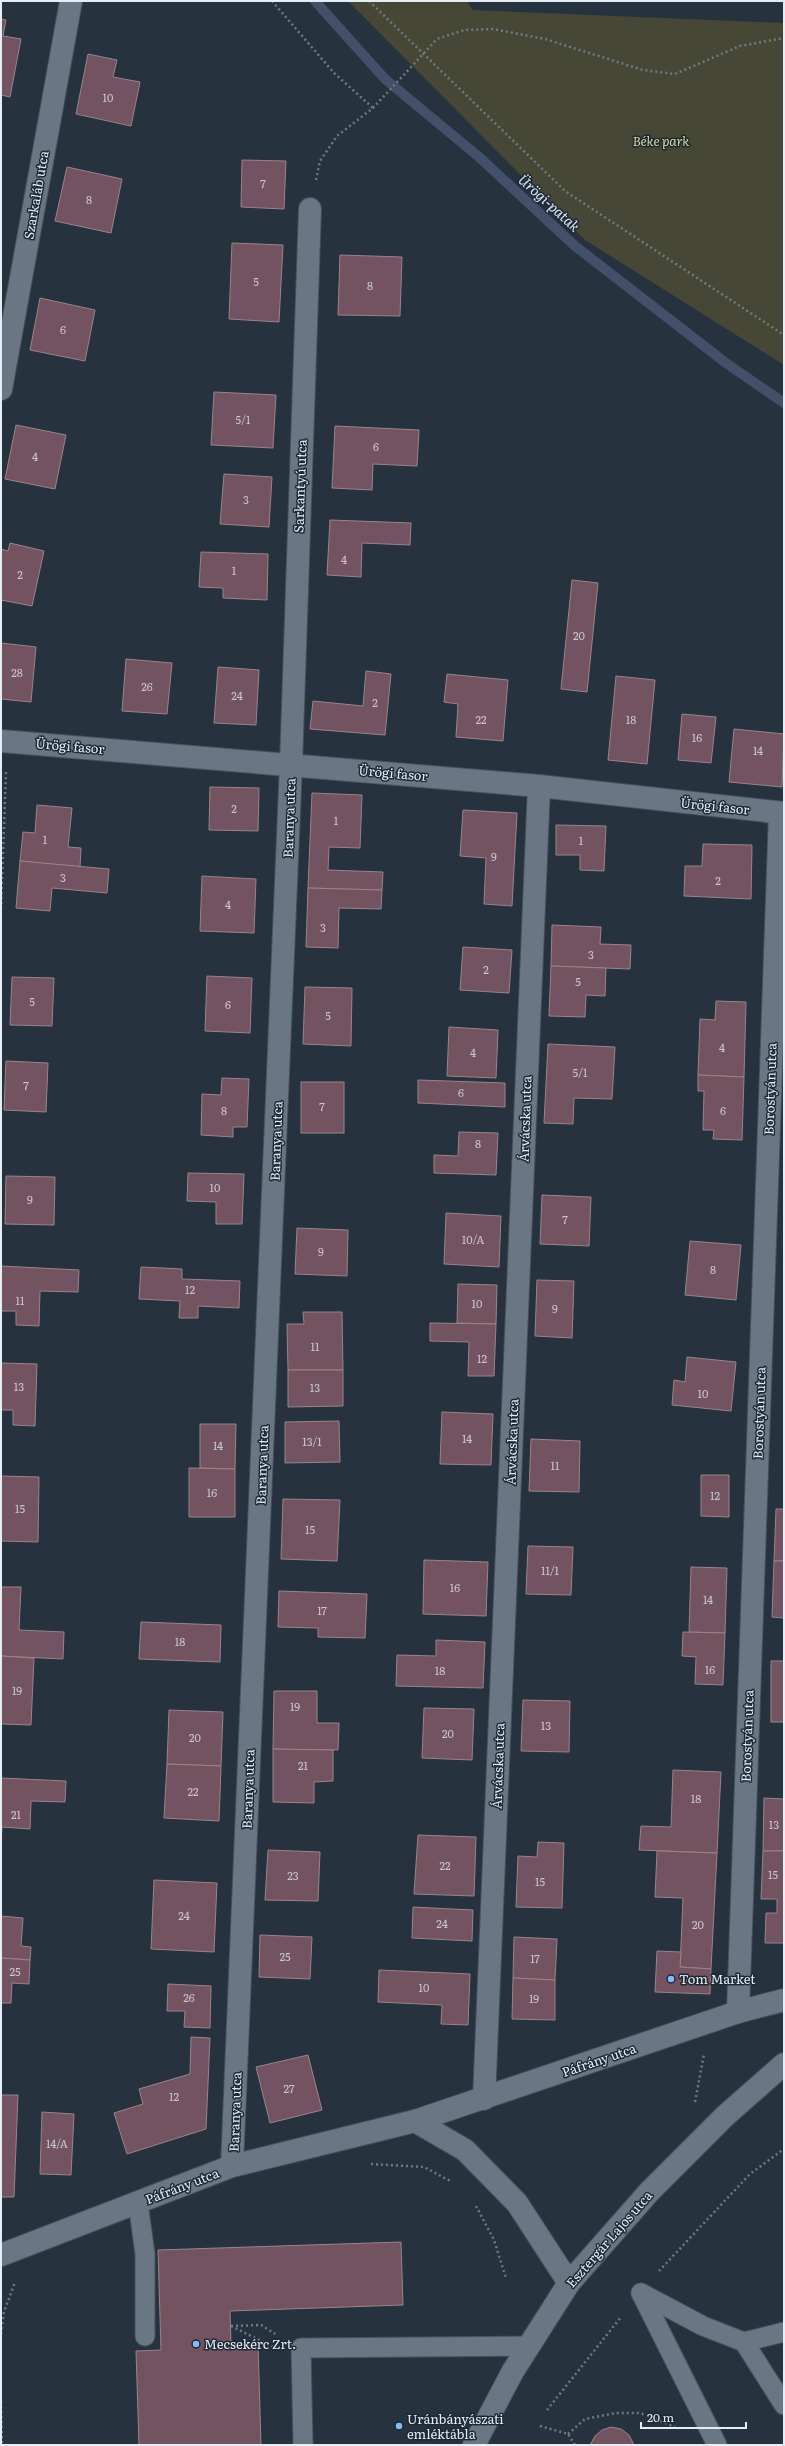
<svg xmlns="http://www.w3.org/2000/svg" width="785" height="2446" viewBox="0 0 785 2446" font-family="Literata,serif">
  <rect width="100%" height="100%" fill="#26333f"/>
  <!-- green -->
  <polygon fill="#464734" points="348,1 467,1 473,10 784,23 784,365 585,240"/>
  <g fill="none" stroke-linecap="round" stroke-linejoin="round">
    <!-- stream -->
    <polyline stroke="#435069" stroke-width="10" points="315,1 385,79 479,157 575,246 726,363 784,403"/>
  </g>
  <!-- building -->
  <g fill="#73535f" stroke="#99848b">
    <polygon points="1,19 6,20 3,36 21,39 10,97 1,95"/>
    <polygon points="88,54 117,60 113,77 140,82 131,126 76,114"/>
    <polygon points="242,160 286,161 284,209 241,207"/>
    <polygon points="67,167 122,179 111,233 55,221"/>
    <polygon points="232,243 283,245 279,322 229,319"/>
    <polygon points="340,255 402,257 400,316 338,315"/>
    <polygon points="40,298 95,310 85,361 30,350"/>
    <polygon points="214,392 276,395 273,448 211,445"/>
    <polygon points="16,425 66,435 55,489 5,479"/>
    <polygon points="335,426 419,430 417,466 373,464 372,490 332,488"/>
    <polygon points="224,474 272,477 269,527 220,524"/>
    <polygon points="330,520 411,523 410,545 362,543 361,577 327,575"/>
    <polygon points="10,543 44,551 32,606 1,600 1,549 8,551"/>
    <polygon points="201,552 268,554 267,600 223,598 223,588 199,587"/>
    <polygon points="572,580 598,583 587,692 561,689"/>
    <polygon points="1,643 36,647 31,702 1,699"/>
    <polygon points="126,659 172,663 167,714 122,711"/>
    <polygon points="218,667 259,670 256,725 214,723"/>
    <polygon points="366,671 391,674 385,735 310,729 313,701 363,706"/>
    <polygon points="447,674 508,680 503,741 456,737 458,704 444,702"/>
    <polygon points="616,676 655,680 647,764 608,760"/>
    <polygon points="682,714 716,717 711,763 678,760"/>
    <polygon points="734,729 784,734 782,787 729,782"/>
    <polygon points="210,787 259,788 258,831 209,830"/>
    <polygon points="312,793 362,795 360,848 329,847 328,870 383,872 382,890 308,888"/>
    <polygon points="37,805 72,808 68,847 81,848 80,867 20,861 23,832 35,833"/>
    <polygon points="463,810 517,813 512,906 484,904 486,858 460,856"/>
    <polygon points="556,825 606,826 604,871 580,870 580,855 556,855"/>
    <polygon points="703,844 752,845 751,899 684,896 685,866 702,866"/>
    <polygon points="20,861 109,869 107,893 52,888 50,911 16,908"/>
    <polygon points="202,876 256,879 254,933 200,931"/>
    <polygon points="308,888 382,890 381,909 339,908 338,948 306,947"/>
    <polygon points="552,925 601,927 600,944 631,945 630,969 551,966"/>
    <polygon points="463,947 512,950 509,993 460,990"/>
    <polygon points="551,966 606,968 605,996 586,995 585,1017 549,1016"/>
    <polygon points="207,976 252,978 250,1033 205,1031"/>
    <polygon points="12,977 54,978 52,1026 10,1025"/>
    <polygon points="305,987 352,988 351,1046 303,1044"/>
    <polygon points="716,1001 746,1002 744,1077 698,1075 700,1019 715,1020"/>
    <polygon points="449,1027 498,1030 496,1078 447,1076"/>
    <polygon points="548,1044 615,1047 612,1099 574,1098 573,1124 544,1123"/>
    <polygon points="6,1061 48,1063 46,1112 4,1110"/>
    <polygon points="698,1075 744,1077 742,1140 713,1139 714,1130 703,1130 704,1091 698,1091"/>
    <polygon points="222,1078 249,1079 247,1127 233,1127 233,1137 201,1135 202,1094 221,1095"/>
    <polygon points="418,1080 505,1083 505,1107 418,1103"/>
    <rect x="301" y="1082" width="43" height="51"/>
    <polygon points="459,1132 498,1133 496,1175 434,1173 434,1155 458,1156"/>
    <polygon points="188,1173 244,1174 242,1224 216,1224 216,1202 187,1201"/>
    <polygon points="6,1176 55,1177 54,1225 5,1224"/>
    <polygon points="542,1195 591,1197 589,1246 540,1244"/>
    <polygon points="446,1213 501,1216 499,1267 444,1264"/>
    <polygon points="297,1228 348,1230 347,1276 295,1274"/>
    <polygon points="690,1241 741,1245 736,1300 685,1295"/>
    <polygon points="1,1266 79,1270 78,1292 40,1291 39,1326 16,1325 16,1311 1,1311"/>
    <polygon points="141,1267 182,1269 182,1279 240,1281 239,1308 198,1306 198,1318 179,1318 180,1301 139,1299"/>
    <polygon points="537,1280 574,1281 572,1338 535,1336"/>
    <polygon points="458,1284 497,1285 496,1324 457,1323"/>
    <polygon points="303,1312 342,1312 343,1370 288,1370 287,1324 304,1324"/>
    <polygon points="430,1323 496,1324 494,1376 468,1376 469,1342 430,1341"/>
    <polygon points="687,1357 736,1362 731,1411 672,1405 674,1380 685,1382"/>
    <polygon points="1,1363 37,1364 35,1426 13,1425 13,1410 1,1410"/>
    <polygon points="288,1370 343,1370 343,1406 288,1407"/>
    <polygon points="442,1412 493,1414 491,1465 440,1464"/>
    <polygon points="339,1421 340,1462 285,1463 285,1422"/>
    <polygon points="200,1424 236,1424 235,1469 200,1468"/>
    <polygon points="531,1439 580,1441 579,1492 529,1491"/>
    <polygon points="189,1468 235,1469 235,1517 189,1517"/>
    <polygon points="701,1475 729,1475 729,1517 701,1516"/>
    <polygon points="1,1476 39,1477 38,1542 1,1541"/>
    <polygon points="283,1499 340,1500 337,1561 281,1559"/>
    <polygon points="776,1509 784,1509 784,1561 774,1561"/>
    <polygon points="528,1546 573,1547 571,1595 526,1594"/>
    <polygon points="424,1560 488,1562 486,1616 423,1614"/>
    <polygon points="774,1561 784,1561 784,1618 772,1617"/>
    <polygon points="691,1567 727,1568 725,1633 689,1632"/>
    <polygon points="1,1587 21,1587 19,1630 64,1632 63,1659 1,1656"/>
    <polygon points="279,1591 367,1594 365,1638 318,1637 318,1628 278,1627"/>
    <polygon points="141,1622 221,1625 220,1662 139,1659"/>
    <polygon points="683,1632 725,1633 723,1685 695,1684 696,1657 682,1656"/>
    <polygon points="436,1640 485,1642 483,1688 396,1686 397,1655 436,1656"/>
    <polygon points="1,1656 34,1658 31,1725 1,1724"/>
    <rect x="771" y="1661" width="13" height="61"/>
    <polygon points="274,1691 317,1691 317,1723 339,1723 338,1750 273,1749"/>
    <polygon points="523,1700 570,1701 569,1752 521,1751"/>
    <polygon points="424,1708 474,1709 472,1760 422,1758"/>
    <polygon points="169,1710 223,1712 221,1766 167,1764"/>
    <polygon points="273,1749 333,1750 333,1781 314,1782 314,1803 273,1802"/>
    <polygon points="167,1764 221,1766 219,1821 164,1818"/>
    <polygon points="673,1770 721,1772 717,1853 639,1850 641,1826 671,1827"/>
    <polygon points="1,1778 66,1781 65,1802 31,1801 30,1829 2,1827 1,1843"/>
    <polygon points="764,1798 784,1799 784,1851 763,1851"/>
    <polygon points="418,1835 476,1837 474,1896 414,1894"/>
    <polygon points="538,1842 564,1843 562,1908 516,1907 518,1856 537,1857"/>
    <polygon points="268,1850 320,1852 318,1901 265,1900"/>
    <polygon points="657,1851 717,1853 711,1969 680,1967 683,1898 655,1897"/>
    <polygon points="763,1851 784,1851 784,1943 765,1943 766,1913 777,1913 777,1899 761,1899"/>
    <polygon points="154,1880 217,1883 214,1952 151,1949"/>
    <polygon points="413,1907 473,1910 472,1941 412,1938"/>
    <polygon points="1,1916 23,1918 21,1946 31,1947 30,1960 1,1958"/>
    <polygon points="260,1935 312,1937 310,1979 259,1977"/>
    <polygon points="514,1937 557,1939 555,1980 513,1978"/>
    <polygon points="657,1951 681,1952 680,1967 711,1969 710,1994 655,1992"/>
    <polygon points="1,1958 30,1960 29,1984 12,1983 11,2003 1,2003"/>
    <polygon points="379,1970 470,1974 468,2025 441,2024 442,2005 378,2002"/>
    <polygon points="513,1978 555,1980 555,2020 512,2019"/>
    <polygon points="168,1984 211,1986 210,2028 184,2027 185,2011 167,2011"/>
    <polygon points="191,2037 210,2038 206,2129 127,2154 114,2113 143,2104 139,2089 190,2074"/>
    <polygon points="308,2055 322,2110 270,2123 256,2067"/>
    <polygon points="1,2095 18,2095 14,2197 1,2197"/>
    <polygon points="42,2112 74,2114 71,2175 40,2174"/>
    <polygon points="401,2242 403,2305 230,2311 231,2344 258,2343 261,2445 139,2445 136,2351 161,2350 158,2250"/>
    <polygon points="611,2427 621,2429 629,2435 634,2445 590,2445 595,2436 602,2430"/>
  </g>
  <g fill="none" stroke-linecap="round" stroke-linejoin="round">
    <defs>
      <g id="lane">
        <polyline points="138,2203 145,2254 145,2336"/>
        <polyline points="641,2293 703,2326 744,2342 784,2405"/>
        <polyline points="641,2293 717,2445"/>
        <polyline points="744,2342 784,2332"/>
        <polyline points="303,2445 301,2348 529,2346"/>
      </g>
      <g id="street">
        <polyline points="1,389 71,1"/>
        <polyline points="1,741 539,786 784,813"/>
        <polyline points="738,2012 780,813"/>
        <polyline points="484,2099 539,786"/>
        <polyline points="415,2121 465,2150 517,2203 569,2283"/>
        <polyline points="232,2166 291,764 310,209"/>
        <polyline points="1,2255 232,2166 415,2121 738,2012 784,2000"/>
      </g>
      <polyline id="secondary" points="474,2445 513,2371 569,2283 649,2192 725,2116 784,2064"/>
    </defs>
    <!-- lane casing -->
    <use href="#lane" stroke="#47515b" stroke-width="21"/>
    <!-- street casing -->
    <use href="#street" stroke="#47515b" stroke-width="24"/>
    <!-- secondary casing -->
    <use href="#secondary" stroke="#47515b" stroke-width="24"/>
    <!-- path -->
    <g stroke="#6f7a84" stroke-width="2.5" stroke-dasharray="2 3" stroke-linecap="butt">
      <polyline points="272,1 334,73 373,108"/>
      <polyline points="369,1 565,191 784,335"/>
      <polyline points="316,180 320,161 337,136 373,108 437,39 464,30 493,29 545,39 643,70 675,74 740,46 784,38"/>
      <polyline points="1,909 6,772"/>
      <polyline points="695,2102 704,2054"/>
      <polyline points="371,2164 424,2167 452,2182"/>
      <polyline points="476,2206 494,2240 506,2278"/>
      <polyline points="659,2271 750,2174 784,2149"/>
      <polyline points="231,2326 273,2347"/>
      <polyline points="231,2326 261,2325 277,2335"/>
      <polyline points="1,2334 4,2312 15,2282"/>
      <polyline points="1,2401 2,2445"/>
      <polyline points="547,2410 621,2317"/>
      <polyline points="540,2426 568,2434 575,2445"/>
      <polyline points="568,2434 585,2419 616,2413 640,2413 675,2427"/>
    </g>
    <!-- lane -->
    <use href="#lane" stroke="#697785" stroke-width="19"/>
    <!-- street -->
    <use href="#street" stroke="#697785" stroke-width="22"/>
    <!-- secondary -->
    <use href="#secondary" stroke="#697785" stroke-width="22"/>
  </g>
  <!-- markers -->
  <g fill="#80bdfa" stroke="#1d2935" stroke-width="1.5">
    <circle cx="671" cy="1979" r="4"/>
    <circle cx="196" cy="2344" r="4"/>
    <circle cx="399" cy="2426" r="4"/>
  </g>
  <g text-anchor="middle" stroke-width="3" stroke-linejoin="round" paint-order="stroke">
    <!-- number labels -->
    <g font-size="11" fill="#c8c6d0">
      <text x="108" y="102">10</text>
      <text x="263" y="188">7</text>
      <text x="89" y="204">8</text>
      <text x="256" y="286">5</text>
      <text x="370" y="290">8</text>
      <text x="63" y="334">6</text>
      <text x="243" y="424">5/1</text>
      <text x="376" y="451">6</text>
      <text x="35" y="461">4</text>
      <text x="246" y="504">3</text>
      <text x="344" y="564">4</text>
      <text x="234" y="575">1</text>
      <text x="20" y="579">2</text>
      <text x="579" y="640">20</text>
      <text x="17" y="677">28</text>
      <text x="147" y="691">26</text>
      <text x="237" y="700">24</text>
      <text x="375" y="707">2</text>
      <text x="481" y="724">22</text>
      <text x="631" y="724">18</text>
      <text x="697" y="742">16</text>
      <text x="758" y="755">14</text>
      <text x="234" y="813">2</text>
      <text x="336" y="825">1</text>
      <text x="45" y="844">1</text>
      <text x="581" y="845">1</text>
      <text x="494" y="861">9</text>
      <text x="63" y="882">3</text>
      <text x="718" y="885">2</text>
      <text x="228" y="909">4</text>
      <text x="323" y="932">3</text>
      <text x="591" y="959">3</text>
      <text x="486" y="974">2</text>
      <text x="578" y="986">5</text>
      <text x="32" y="1006">5</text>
      <text x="228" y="1009">6</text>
      <text x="328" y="1020">5</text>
      <text x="722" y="1052">4</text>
      <text x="473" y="1057">4</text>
      <text x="580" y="1077">5/1</text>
      <text x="26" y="1090">7</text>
      <text x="461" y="1097">6</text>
      <text x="322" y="1111">7</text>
      <text x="224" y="1115">8</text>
      <text x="723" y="1115">6</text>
      <text x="478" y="1148">8</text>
      <text x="215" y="1192">10</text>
      <text x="30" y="1204">9</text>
      <text x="565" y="1224">7</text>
      <text x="473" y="1244">10/A</text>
      <text x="321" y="1256">9</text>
      <text x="713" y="1274">8</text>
      <text x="190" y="1294">12</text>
      <text x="20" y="1305">11</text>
      <text x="477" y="1308">10</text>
      <text x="555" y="1313">9</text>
      <text x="315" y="1351">11</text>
      <text x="482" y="1363">12</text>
      <text x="19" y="1391">13</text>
      <text x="315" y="1392">13</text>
      <text x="703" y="1398">10</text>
      <text x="467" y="1443">14</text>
      <text x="312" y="1446">13/1</text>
      <text x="218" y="1450">14</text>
      <text x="555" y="1470">11</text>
      <text x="212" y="1497">16</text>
      <text x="715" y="1500">12</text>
      <text x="20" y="1513">15</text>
      <text x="310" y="1534">15</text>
      <text x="550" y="1575">11/1</text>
      <text x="455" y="1592">16</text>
      <text x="708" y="1604">14</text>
      <text x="322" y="1615">17</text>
      <text x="180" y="1646">18</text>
      <text x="710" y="1674">16</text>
      <text x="440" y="1675">18</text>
      <text x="17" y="1695">19</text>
      <text x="295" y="1711">19</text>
      <text x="546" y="1730">13</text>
      <text x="448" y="1738">20</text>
      <text x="195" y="1742">20</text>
      <text x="303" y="1770">21</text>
      <text x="193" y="1796">22</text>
      <text x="696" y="1803">18</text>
      <text x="16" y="1819">21</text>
      <text x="774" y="1829">13</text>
      <text x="445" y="1870">22</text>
      <text x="773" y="1879">15</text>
      <text x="293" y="1880">23</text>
      <text x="540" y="1886">15</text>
      <text x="184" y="1920">24</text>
      <text x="442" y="1928">24</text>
      <text x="698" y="1929">20</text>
      <text x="285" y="1961">25</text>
      <text x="535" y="1963">17</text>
      <text x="15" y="1976">25</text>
      <text x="424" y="1992">10</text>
      <text x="189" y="2002">26</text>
      <text x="534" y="2003">19</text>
      <text x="289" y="2093">27</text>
      <text x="174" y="2101">12</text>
      <text x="57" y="2148">14/A</text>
    </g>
    <!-- park labels -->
    <g font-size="13" font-style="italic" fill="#d6d89f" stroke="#1d2935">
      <text x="661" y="146">Béke park</text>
    </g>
    <!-- street labels -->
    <g font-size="13" fill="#e5edf5" stroke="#1d2935">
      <text transform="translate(36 195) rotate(-80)" y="5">Szarkaláb utca</text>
      <text transform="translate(300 486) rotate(-88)" y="5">Sarkantyú utca</text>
      <text transform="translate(70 746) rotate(5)" y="5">Ürögi fasor</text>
      <text transform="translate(393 773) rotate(5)" y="5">Ürögi fasor</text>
      <text transform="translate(715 806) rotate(6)" y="5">Ürögi fasor</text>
      <text transform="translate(289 818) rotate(-88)" y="5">Baranya utca</text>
      <text transform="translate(770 1089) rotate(-88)" y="5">Borostyán utca</text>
      <text transform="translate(525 1119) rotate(-88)" y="5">Árvácska utca</text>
      <text transform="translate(276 1141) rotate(-88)" y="5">Baranya utca</text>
      <text transform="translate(759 1413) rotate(-88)" y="5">Borostyán utca</text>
      <text transform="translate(512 1442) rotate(-88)" y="5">Árvácska utca</text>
      <text transform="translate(262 1465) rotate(-88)" y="5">Baranya utca</text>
      <text transform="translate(747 1736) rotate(-88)" y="5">Borostyán utca</text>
      <text transform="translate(498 1766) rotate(-88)" y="5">Árvácska utca</text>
      <text transform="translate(248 1789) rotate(-88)" y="5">Baranya utca</text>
      <text transform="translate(599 2060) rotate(-19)" y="5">Páfrány utca</text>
      <text transform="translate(235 2112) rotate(-88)" y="5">Baranya utca</text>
      <text transform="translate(182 2186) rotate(-21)" y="5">Páfrány utca</text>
      <text transform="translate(609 2239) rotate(-49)" y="5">Esztergár Lajos utca</text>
    </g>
    <!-- poi labels -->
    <g font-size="13" fill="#e5edf5" stroke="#1d2935" text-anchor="start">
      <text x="679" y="1984">Tom Market</text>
      <text x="204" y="2349">Mecsekérc Zrt.</text>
      <text x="407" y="2424">Uránbányászati<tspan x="407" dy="15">emléktábla</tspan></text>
    </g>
    <!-- water labels -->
    <g font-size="14" font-style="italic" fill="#d9e4f9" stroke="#1d2935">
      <text transform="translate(549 203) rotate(42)" y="5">Ürögi-patak</text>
    </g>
  </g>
  <!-- border -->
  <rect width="785" height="2446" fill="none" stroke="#e5edf5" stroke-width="4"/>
  <!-- scale -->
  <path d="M641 2422v6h105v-6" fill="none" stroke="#e5edf5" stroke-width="2"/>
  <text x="647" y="2422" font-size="12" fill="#e5edf5" stroke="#1d2935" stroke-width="3" paint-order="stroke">20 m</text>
</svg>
